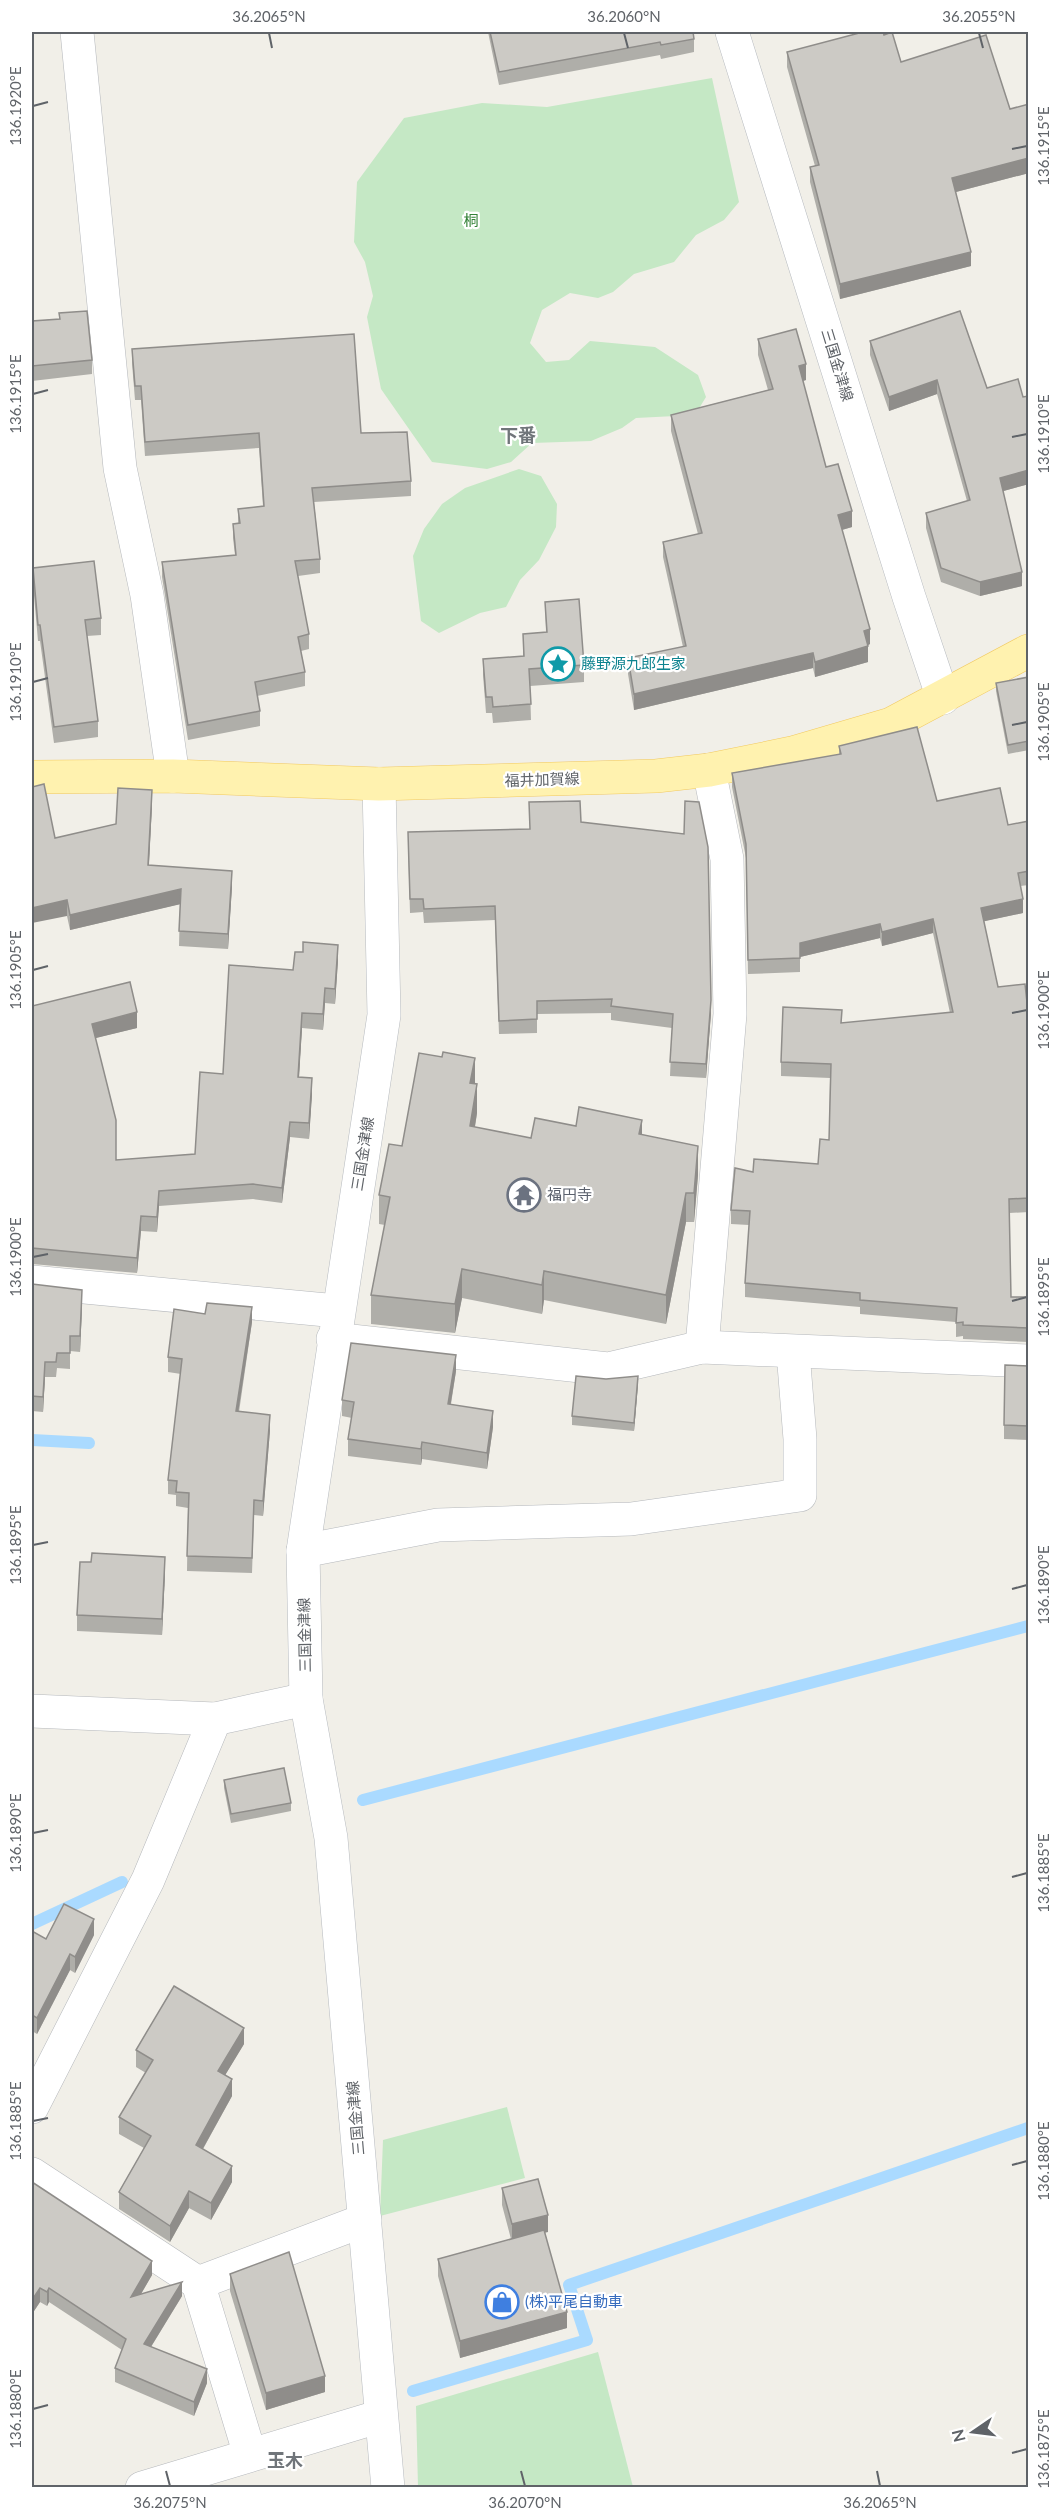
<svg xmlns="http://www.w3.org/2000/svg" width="1060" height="2519" viewBox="0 0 1060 2519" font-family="Lato,'Noto Sans JP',sans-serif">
  <rect width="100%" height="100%" fill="#f1efe8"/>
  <!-- green -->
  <g fill="#c5e8c5">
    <polygon points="712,78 739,202 724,220 696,235 674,262 634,274 613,292 598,298 570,293 542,310 530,343 546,362 569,360 590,341 655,347 698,375 706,397 695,415 636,418 622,428 591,441 532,443 511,462 487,469 432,462 381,389 367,317 373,296 365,262 354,242 357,182 404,118 482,103 547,107"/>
    <polygon points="519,469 541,476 557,504 556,527 539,560 520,580 506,607 480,613 439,633 421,621 413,556 424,529 442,504 465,488"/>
    <polygon points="507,2107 525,2178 380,2216 383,2140"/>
    <polygon points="598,2352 633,2487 418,2487 416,2406"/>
  </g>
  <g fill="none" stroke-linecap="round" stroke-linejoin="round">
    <!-- stream -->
    <g stroke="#aadaff" stroke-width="12">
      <polyline points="32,1440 89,1443"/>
      <polyline points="363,1800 1028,1626"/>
      <polyline points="32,1924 122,1882"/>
      <polyline points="413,2391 587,2340 569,2285 1028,2128"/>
    </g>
    <defs>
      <g id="minor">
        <polyline points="77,32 120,468 147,595 173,776"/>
        <polyline points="32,1282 337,1311"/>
        <polyline points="333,1339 608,1369 702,1347 1028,1361"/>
        <polyline points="702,1347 730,1014 727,859 709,770"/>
        <polyline points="303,1551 438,1525 631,1519 800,1495 800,1439 793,1352"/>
        <polyline points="32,1711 215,1719"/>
        <polyline points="32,2107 148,1880 215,1719 306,1699"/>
        <polyline points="32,2174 198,2283 250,2455"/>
        <polyline points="198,2283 365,2220"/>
        <polyline points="142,2488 381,2416"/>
      </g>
      <g id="secondary">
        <polyline points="732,32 909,597 943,698"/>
        <polyline points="379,784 384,1015 303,1551 306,1699 331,1838 388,2488"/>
      </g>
      <polyline id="primary" points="32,777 173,776 379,784 656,776 709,770 792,753 891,724 1028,651"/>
    </defs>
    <!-- minor casing -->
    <use href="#minor" stroke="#b5b8bc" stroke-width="34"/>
    <!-- secondary casing -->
    <use href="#secondary" stroke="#b6babf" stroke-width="34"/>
    <!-- primary casing -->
    <use href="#primary" stroke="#f2c960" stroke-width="34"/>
    <!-- minor -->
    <use href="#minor" stroke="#fff" stroke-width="33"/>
    <!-- secondary -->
    <use href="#secondary" stroke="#fff" stroke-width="33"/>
    <!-- primary -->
    <use href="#primary" stroke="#fff2af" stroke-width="33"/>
  </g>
  <!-- wall -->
  <g fill="#afaea9">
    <polygon points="488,32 693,32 694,39 694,52 661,59 660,55 499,85"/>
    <polygon points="884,35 901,62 1029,173 956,192 971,266 840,299 810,182 810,167 815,166 787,67 787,52"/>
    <polygon points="59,313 92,360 92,374 32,381 32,321 59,319"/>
    <polygon points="758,339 806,380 803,381 826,467 852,527 842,530 870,644 868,645 868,662 815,677 813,668 634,710 628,674 628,658 683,647 663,557 663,542 698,534 671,431 671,415 768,390 758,355"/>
    <polygon points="870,341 987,388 1023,397 1029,396 1029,484 1003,491 1022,586 980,596 941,582 926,528 926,513 967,501 937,394 889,411 870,355"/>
    <polygon points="132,349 361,433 411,481 411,496 314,502 320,559 320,573 298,576 309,634 309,649 301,651 305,672 305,686 257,696 260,711 260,726 188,740 162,577 162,562 235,555 233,538 233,524 238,524 238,509 263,506 259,448 145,456 141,400 135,400 132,363"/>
    <polygon points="33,568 101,618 101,635 87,636 98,721 98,737 54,743 40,641 38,641 33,584"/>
    <polygon points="545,602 584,665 584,682 530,686 531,720 493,723 492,713 486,713 483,675 483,659 523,656 523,634 546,632"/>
    <polygon points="1029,677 1029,750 1008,754 996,691 996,683"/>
    <polygon points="839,746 937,801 1008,825 1029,821 1029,885 1020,886 1023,913 984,921 998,987 1029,1021 1029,1133 1027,1133 1029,1212 1009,1213 1011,1297 1029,1297 1029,1342 963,1339 963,1336 956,1337 956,1322 860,1314 860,1307 745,1297 745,1283 749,1225 731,1224 731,1210 753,1172 818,1164 829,1140 830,1078 781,1076 781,1062 842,1023 950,1013 933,933 882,946 880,938 800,957 800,972 748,974 746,858 732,787 732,773 839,755"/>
    <polygon points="152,805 149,865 232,886 228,949 179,946 180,904 70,930 67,916 55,838 116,824"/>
    <polygon points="581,822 711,1013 706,1078 670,1076 672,1028 611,1020 611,1013 537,1014 537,1033 499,1034 495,920 424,923 423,912 410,913 408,845"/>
    <polygon points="338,960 335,1004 325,1003 323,1030 302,1028 299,1077 312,1094 309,1139 290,1137 282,1203 253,1199 159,1206 157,1232 141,1231 137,1273 32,1264 32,1006 137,1028 95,1038 116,1160 195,1154 223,1074 293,970"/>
    <polygon points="475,1084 477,1113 475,1127 531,1138 576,1126 642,1135 698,1175 694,1222 686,1222 666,1324 544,1300 542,1314 462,1298 455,1333 371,1324 371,1295 385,1225 379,1224 379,1195 402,1146"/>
    <polygon points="32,1284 82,1306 80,1352 70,1351 70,1369 57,1368 56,1377 45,1377 43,1412 32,1411"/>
    <polygon points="252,1322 239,1412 270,1430 263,1516 254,1515 252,1573 187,1571 188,1508 176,1506 176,1495 168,1494 168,1480 181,1374 168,1372 168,1357"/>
    <polygon points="1029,1366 1029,1440 1004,1439 1004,1425"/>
    <polygon points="456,1371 451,1404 493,1427 487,1469 422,1459 421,1465 348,1456 348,1439 352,1418 342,1416 342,1400"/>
    <polygon points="638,1384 634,1431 572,1425 572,1416"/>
    <polygon points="165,1573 162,1635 77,1631 77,1615"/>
    <polygon points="224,1780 291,1803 291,1811 231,1823 224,1788"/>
    <polygon points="32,1931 46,1939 94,1935 75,1973 70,1970 37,2034 32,2031"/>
    <polygon points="244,2044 225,2075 232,2096 203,2149 232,2182 211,2220 189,2208 170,2242 119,2209 119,2192 144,2148 119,2134 119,2117 146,2073 136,2067 136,2050"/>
    <polygon points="32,2182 152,2275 141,2294 182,2296 151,2347 207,2383 194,2416 115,2382 115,2368 122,2350 49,2302 47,2306 40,2302 34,2311 32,2310"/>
    <polygon points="502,2188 548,2232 545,2232 567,2328 460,2358 438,2276 438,2259 511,2239 502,2205"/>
    <polygon points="230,2274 325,2392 266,2410 230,2291"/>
  </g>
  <!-- shaded-wall -->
  <g fill="#8f8d8a">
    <polygon points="1029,158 1029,173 952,193 952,178"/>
    <polygon points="971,252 971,266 840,299 840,284"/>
    <polygon points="806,364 806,380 799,382 799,366"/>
    <polygon points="937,380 937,394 889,411 889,397"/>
    <polygon points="1029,470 1029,484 1000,492 1000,478"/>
    <polygon points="852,511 852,527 838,531 838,515"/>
    <polygon points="1022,572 1022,586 980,596 980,582"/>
    <polygon points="870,629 870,644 864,647 864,631"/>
    <polygon points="868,646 868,662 815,677 815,662"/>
    <polygon points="813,653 813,668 634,710 634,694"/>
    <polygon points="152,790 152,805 148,881 148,865"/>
    <polygon points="232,871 232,886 228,949 228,934"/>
    <polygon points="181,889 181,904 70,930 70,915"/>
    <polygon points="1023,899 1023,913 981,922 981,908"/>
    <polygon points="67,900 67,916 32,923 32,908"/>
    <polygon points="933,919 933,933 882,946 882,932"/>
    <polygon points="880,924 880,938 800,957 800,943"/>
    <polygon points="338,945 338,960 335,1004 335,989"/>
    <polygon points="325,988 325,1003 323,1030 323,1014"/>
    <polygon points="711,1000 711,1013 706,1078 706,1064"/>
    <polygon points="137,1012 137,1028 92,1039 92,1024"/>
    <polygon points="302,1013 302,1028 298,1093 298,1077"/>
    <polygon points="475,1058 475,1087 470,1083"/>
    <polygon points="312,1078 312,1094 309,1139 309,1123"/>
    <polygon points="477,1084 477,1113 470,1156 470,1126"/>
    <polygon points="642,1120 642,1149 639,1134"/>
    <polygon points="290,1122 290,1137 282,1203 282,1188"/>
    <polygon points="698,1146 698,1175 694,1222 694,1193"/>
    <polygon points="159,1191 159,1206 157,1232 157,1217"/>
    <polygon points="686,1193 686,1222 666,1324 666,1295"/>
    <polygon points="141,1216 141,1231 137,1273 137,1258"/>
    <polygon points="462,1269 462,1298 455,1333 455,1304"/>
    <polygon points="544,1271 544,1300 542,1314 542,1285"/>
    <polygon points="82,1290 82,1306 80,1352 80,1336"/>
    <polygon points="252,1307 252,1322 236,1426 236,1411"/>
    <polygon points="456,1355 456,1371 448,1420 448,1404"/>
    <polygon points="45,1362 45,1377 43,1412 43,1397"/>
    <polygon points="638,1376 638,1384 634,1431 634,1423"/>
    <polygon points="493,1411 493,1427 487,1469 487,1453"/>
    <polygon points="270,1415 270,1430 263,1516 263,1501"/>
    <polygon points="422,1442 422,1459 421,1465 421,1449"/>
    <polygon points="165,1557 165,1573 162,1635 162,1619"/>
    <polygon points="94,1919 94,1935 75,1973 75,1957"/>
    <polygon points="70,1954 70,1970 37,2034 37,2018"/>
    <polygon points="244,2028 244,2044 218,2087 218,2071"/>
    <polygon points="232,2079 232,2096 196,2161 196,2145"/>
    <polygon points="232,2166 232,2182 211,2220 211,2203"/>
    <polygon points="189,2191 189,2208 170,2242 170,2226"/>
    <polygon points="548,2215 548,2232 512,2241 512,2224"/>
    <polygon points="152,2261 152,2275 131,2311 131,2297"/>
    <polygon points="182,2282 182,2296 144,2358 144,2344"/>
    <polygon points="40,2288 40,2302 34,2311 34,2297"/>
    <polygon points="49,2288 49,2302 47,2306 47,2292"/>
    <polygon points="567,2312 567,2328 460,2358 460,2341"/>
    <polygon points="207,2369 207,2383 194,2416 194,2402"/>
    <polygon points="325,2376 325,2392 266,2410 266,2393"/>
  </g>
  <!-- building -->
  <g fill="#cccac5" stroke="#8f8d8a" stroke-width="1.5">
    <polygon points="490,32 693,32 694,39 661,45 660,42 499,72"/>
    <polygon points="863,32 883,32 884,35 892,32 901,62 986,35 1010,109 1029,104 1029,158 952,178 971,252 840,284 810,167 819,165 787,52"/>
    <polygon points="87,311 92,360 32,366 32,321 60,319 59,313"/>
    <polygon points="960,311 987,388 1018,379 1023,397 1029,396 1029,470 1000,478 1022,572 980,582 941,568 926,513 970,500 937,380 889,397 870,341"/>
    <polygon points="796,329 806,364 799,366 826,467 838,464 852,511 838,515 870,629 864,631 868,646 815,662 813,653 634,694 628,658 686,646 663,542 702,533 671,415 773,389 758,339"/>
    <polygon points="354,334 361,433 407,432 411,481 312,488 320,559 295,561 309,634 298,637 305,672 255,682 260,711 188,725 162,562 236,555 233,524 240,523 238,509 264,506 259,433 145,442 141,386 135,386 132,349"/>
    <polygon points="94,561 101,618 85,620 98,721 54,727 40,625 38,625 33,568"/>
    <polygon points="579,599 584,665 529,669 531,704 493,707 492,697 486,697 483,659 524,656 523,634 547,632 545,602"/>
    <polygon points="1029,677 1029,741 1008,745 996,683"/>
    <polygon points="917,727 937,801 1000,788 1008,825 1029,821 1029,871 1018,873 1023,899 981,908 998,987 1025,984 1029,1021 1029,1119 1027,1119 1029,1198 1009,1199 1011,1297 1029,1297 1029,1328 963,1325 963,1322 956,1323 957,1308 860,1300 860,1293 745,1283 750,1211 731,1210 735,1168 753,1172 754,1159 818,1164 820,1139 829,1140 831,1064 781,1062 783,1007 842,1010 841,1023 953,1012 933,919 882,932 880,924 800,943 800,958 748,960 746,844 732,773 841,754 839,746"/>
    <polygon points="44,784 55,838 116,824 118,788 152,790 148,865 232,871 228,934 179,931 181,889 70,915 67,900 32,908 32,787"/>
    <polygon points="580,801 581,822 684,834 685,801 699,802 708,847 711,1000 706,1064 670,1062 673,1014 611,1006 612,999 537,1001 537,1019 499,1021 495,906 424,909 423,899 410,899 408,832 530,829 529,802"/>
    <polygon points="303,942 338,945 335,989 325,988 323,1014 302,1013 298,1077 312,1078 309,1123 290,1122 282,1188 253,1184 159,1191 157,1217 141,1216 137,1258 32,1248 32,1006 130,982 137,1012 92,1024 116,1120 116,1160 195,1154 200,1072 223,1074 229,965 293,970 295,952 303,952"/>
    <polygon points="443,1052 475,1058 470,1083 477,1084 470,1126 531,1138 535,1118 576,1126 579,1107 642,1120 639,1134 698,1146 694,1193 686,1193 666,1295 544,1271 542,1285 462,1269 455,1304 371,1295 390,1197 379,1195 389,1144 402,1146 419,1053 442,1057"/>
    <polygon points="32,1284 82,1290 80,1336 70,1336 70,1353 57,1353 56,1362 45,1362 43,1397 32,1396"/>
    <polygon points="207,1303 252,1307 236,1411 270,1415 263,1501 254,1500 252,1558 187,1556 189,1493 176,1492 177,1481 168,1480 182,1359 168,1357 174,1309 205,1314"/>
    <polygon points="351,1343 456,1355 448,1404 493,1411 487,1453 422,1442 421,1449 348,1439 354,1402 342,1400"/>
    <polygon points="1005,1365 1029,1366 1029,1426 1004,1425"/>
    <polygon points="576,1376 606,1379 638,1376 634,1423 572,1416"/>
    <polygon points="92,1553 165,1557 162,1619 77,1615 80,1562 91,1562"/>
    <polygon points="284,1768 291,1803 231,1814 224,1780"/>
    <polygon points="64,1904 94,1919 75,1957 70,1954 37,2018 32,2015 32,1931 46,1939"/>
    <polygon points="174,1986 244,2028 218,2071 232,2079 196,2145 232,2166 211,2203 189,2191 170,2226 119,2192 151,2136 119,2117 153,2060 136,2050"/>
    <polygon points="538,2179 548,2215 512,2224 502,2188"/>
    <polygon points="32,2182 152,2261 131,2297 182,2282 144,2344 207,2369 194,2402 115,2368 126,2339 49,2288 47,2292 40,2288 34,2297 32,2296"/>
    <polygon points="544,2230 567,2312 460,2341 438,2259"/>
    <polygon points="289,2252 325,2376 266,2393 230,2274"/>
  </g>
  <!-- ticks -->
  <path fill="none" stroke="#5f6368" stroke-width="2" d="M269,33L272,48M624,33L628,48M979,33L983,48M33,106L48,102M1012,149L1027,146M33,394L48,390M1012,437L1027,434M33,682L48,678M1012,725L1027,722M33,970L48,966M1012,1013L1027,1010M33,1257L48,1254M1012,1301L1027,1297M33,1545L48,1542M1012,1589L1027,1585M33,1833L48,1830M1012,1877L1027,1873M33,2121L48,2118M1012,2165L1027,2161M33,2409L48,2405M1012,2453L1027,2449M166,2471L170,2486M521,2471L525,2486M877,2471L880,2486"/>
  <!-- icons -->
  <defs>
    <symbol id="sight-ring" viewBox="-11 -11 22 22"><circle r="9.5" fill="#fff" stroke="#0f9aa8" stroke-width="1.5"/><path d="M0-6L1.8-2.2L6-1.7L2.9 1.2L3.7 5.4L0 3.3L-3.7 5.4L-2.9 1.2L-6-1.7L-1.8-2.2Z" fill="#0f9aa8"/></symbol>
    <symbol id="temple-ring" viewBox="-11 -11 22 22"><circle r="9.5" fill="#fff" stroke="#6b7280" stroke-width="1.5"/><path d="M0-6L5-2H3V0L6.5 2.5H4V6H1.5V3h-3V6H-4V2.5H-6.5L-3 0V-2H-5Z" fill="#6b7280"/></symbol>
    <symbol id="shop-ring" viewBox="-11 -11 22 22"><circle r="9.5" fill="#fff" stroke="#3f7fe0" stroke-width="1.5"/><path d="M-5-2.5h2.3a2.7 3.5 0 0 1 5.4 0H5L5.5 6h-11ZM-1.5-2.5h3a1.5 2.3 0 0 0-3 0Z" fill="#3f7fe0"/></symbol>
  </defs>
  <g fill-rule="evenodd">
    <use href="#sight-ring" x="539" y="645" width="38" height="38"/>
    <use href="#temple-ring" x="505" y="1176" width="38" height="38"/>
    <use href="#shop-ring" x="483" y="2283" width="38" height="38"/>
  </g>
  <g text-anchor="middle" stroke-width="4.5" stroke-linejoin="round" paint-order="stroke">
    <!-- park labels -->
    <g font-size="15" fill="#348238" stroke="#fff">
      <text x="471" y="226">桐</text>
    </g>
    <!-- street labels -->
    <g font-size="15" fill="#5f6368" stroke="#fff">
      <text transform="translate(837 365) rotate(73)" y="5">三国金津線</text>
      <text transform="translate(542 780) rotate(-2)" y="5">福井加賀線</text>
      <text transform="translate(363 1154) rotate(-81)" y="5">三国金津線</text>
      <text transform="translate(305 1635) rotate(-91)" y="5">三国金津線</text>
      <text transform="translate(356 2118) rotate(-95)" y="5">三国金津線</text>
    </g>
    <!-- culture labels -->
    <g font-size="15" fill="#0d838f" stroke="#fff" text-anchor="start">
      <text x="581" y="669">藤野源九郎生家</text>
    </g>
    <!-- worship labels -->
    <g font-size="15" fill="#5b616d" stroke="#fff" text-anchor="start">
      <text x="547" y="1200">福円寺</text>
    </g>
    <!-- shop labels -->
    <g font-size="15" fill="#366cbe" stroke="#fff" text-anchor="start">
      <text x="525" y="2307">(株)平尾自動車</text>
    </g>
    <!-- quarter labels -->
    <g font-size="18" font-weight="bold" fill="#70757a" stroke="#fff">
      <text x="518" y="442">下番</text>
      <text x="285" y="2467">玉木</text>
    </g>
  </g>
  <!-- border -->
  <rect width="1060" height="2519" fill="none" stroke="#ffffff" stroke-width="66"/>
  <!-- north arrow -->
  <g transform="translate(973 2432) rotate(256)" stroke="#ffffff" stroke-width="4.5" paint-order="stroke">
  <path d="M0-4.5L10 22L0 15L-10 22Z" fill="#5f6368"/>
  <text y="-9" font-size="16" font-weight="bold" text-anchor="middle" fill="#5f6368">N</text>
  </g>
  <rect x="33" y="33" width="994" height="2453" fill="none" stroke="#5f6368" stroke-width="2"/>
  <g font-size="15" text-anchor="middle" fill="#5f6368">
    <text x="269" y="22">36.2065°N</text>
    <text x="624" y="22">36.2060°N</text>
    <text x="979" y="22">36.2055°N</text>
    <text transform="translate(16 106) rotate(-90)" y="5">136.1920°E</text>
    <text transform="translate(1044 146) rotate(-90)" y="5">136.1915°E</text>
    <text transform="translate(16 394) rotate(-90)" y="5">136.1915°E</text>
    <text transform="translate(1044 434) rotate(-90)" y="5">136.1910°E</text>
    <text transform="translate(16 682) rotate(-90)" y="5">136.1910°E</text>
    <text transform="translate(1044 722) rotate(-90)" y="5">136.1905°E</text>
    <text transform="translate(16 970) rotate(-90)" y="5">136.1905°E</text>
    <text transform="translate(1044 1010) rotate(-90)" y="5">136.1900°E</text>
    <text transform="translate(16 1257) rotate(-90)" y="5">136.1900°E</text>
    <text transform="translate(1044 1297) rotate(-90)" y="5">136.1895°E</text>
    <text transform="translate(16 1545) rotate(-90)" y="5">136.1895°E</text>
    <text transform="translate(1044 1585) rotate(-90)" y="5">136.1890°E</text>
    <text transform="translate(16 1833) rotate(-90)" y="5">136.1890°E</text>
    <text transform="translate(1044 1873) rotate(-90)" y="5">136.1885°E</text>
    <text transform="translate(16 2121) rotate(-90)" y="5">136.1885°E</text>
    <text transform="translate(1044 2161) rotate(-90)" y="5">136.1880°E</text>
    <text transform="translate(16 2409) rotate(-90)" y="5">136.1880°E</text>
    <text transform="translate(1044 2449) rotate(-90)" y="5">136.1875°E</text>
    <text x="170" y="2508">36.2075°N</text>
    <text x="525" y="2508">36.2070°N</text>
    <text x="880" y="2508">36.2065°N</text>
  </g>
</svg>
